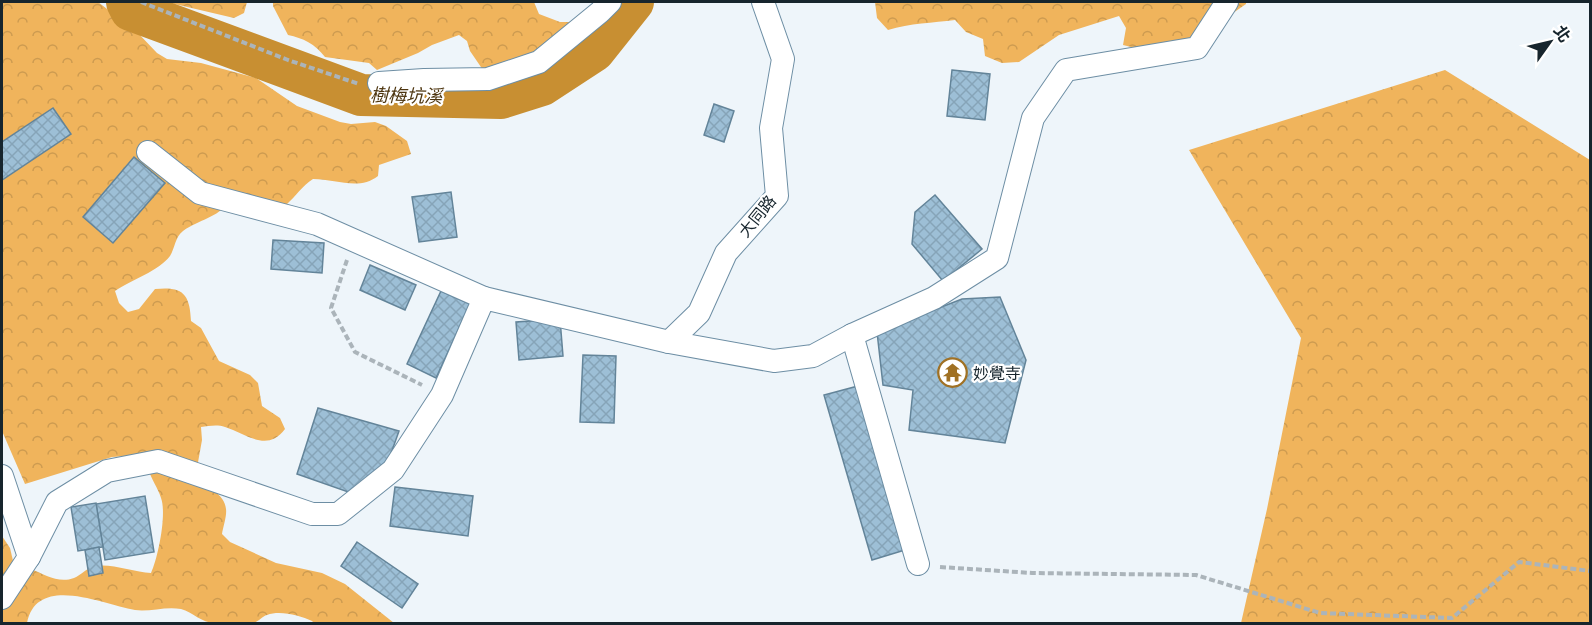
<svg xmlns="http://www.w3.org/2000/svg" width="1592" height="625" viewBox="0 0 1592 625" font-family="Cabin,'Noto Sans TC',sans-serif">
  <defs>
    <pattern id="forest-crowns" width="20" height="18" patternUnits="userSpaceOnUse" patternTransform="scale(1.5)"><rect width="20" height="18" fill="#f0b45c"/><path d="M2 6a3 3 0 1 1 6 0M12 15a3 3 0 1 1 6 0" fill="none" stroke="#cd9b50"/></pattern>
    <pattern id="building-cross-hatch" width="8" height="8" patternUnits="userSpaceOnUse" patternTransform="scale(1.5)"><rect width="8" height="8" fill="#9dbfd6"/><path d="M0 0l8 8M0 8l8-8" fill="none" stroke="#86a4b8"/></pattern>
  </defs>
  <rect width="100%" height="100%" fill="#eef5fa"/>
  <!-- forest -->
  <g fill="url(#forest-crowns)">
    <path d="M2,2H98L137,32L157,53L167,59L201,63L256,78L297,106L340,122L351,124L375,122L386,126L407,141L411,154L379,165L378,176C359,191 336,179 313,179C302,186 296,196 286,205L229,202C217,218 200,219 183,231C175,237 175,248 170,256C159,271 131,280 115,291L119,303L128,312L139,309L155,289C183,286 190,294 191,321L201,328L219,361L250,375L258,383L262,406L280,418L285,429C267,453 247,434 225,427C217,424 209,426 201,427L202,440L195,479C206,486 225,494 226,509C227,516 223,527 222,534L230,542L276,563L322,573L345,584L394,623H314L312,621C300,616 281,610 267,615C262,616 258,623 252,623C240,625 226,624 215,623C201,623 193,612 181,609C166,606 150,612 135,610C104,605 37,573 27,623L2,624V604L30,569C45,574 58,584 74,578C81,575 88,567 95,566C111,563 134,572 151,573C158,558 167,514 161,498C158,488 151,479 148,468L160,466L169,453L112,457L25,484L2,431Z"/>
    <polygon points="166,2 247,2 244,13 234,18"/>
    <path d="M273,2H534L539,14L560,22H572L538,64L483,70L470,51L467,41L459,35L432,45L418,53L377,70L369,63L325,57C315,44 303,38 288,35L273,6Z"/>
    <path d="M875,2H1246V4L1200,36L1139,49L1123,45L1126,28L1119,16L1059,35L1019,62L1002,63L985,56L983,39L966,32L955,20C933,23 910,23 888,30L877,18Z"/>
    <polygon points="1445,70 1590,160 1590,623 1241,623 1267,509 1301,338 1189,150"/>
    <polygon points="2,536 10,548 14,565 2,582"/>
  </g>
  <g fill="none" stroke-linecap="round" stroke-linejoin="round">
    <!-- river -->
    <polyline stroke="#c88f32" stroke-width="42" points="127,2 131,10 361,95 501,98 542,85 594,51 633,2"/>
  </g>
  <!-- building -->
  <g fill="url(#building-cross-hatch)" stroke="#638499" stroke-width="1.5">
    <polygon points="952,70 990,74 985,120 947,116"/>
    <polygon points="714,104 734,111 724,142 704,135"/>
    <polygon points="53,108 71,134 2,180 2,142"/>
    <polygon points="134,157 165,183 113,243 83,217"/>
    <polygon points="451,192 457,237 419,242 412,197"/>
    <polygon points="935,195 982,249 943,281 912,244 915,212"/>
    <polygon points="273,240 324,243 322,273 271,269"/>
    <polygon points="370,265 416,285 405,310 360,290"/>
    <polygon points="441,291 470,304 436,378 407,364"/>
    <polygon points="1000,297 1026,360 1005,443 909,430 913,390 883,385 877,332 962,299"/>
    <polygon points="560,319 563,356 519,360 516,322"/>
    <polygon points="583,355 616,356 614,423 580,422"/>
    <polygon points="858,386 905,550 872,560 824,395"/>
    <polygon points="318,408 399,431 389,459 351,493 297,474"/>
    <polygon points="395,487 473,496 468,536 390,526"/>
    <polygon points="145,496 154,552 105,560 96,504"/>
    <polygon points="96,503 103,547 78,551 71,507"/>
    <polygon points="357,542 418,584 402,608 341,566"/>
    <polygon points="99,547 103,573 89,576 85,550"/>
  </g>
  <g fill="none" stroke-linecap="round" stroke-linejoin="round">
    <defs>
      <g id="minor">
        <polyline points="379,83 424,80 488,79 539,62 600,12 610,2"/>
        <polyline points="148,152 200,193 317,224 484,298"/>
        <polyline points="852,335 918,564"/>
        <polyline points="669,342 699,313 726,253 777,196 771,128 783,59 763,2"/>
        <polyline points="2,476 29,557 2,598"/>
        <polyline points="29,557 57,502 107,471 158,461 312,514 338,514 393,470 442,395 484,298 669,342 774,361 813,356 852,335 934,298 997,258 1033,118 1066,70 1197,48 1227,2"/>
      </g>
    </defs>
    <!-- minor casing -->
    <use href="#minor" stroke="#6d8ea4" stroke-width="24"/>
    <!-- path -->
    <g stroke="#abb4ba" stroke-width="4" stroke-dasharray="6 3" stroke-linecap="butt">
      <polyline points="141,2 288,60 359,84"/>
      <polyline points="347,260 331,308 355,352 422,385"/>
      <polyline points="940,567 1032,573 1196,575 1320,613 1452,618 1519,562 1590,571"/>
    </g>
    <!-- minor -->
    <use href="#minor" stroke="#fff" stroke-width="22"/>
  </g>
  <!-- icons -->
  <defs>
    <symbol id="temple-ring" viewBox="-11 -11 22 22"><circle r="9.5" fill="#fff" stroke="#a07124" stroke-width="1.5"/><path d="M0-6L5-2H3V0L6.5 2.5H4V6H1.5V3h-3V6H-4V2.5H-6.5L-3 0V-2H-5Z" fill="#a07124"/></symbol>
  </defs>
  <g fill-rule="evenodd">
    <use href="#temple-ring" x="936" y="356" width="33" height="33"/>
  </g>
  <g text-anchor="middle" stroke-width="4.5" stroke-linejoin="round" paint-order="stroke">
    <!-- street labels -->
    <g font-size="16" fill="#17252d" stroke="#fff">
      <text transform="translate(757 216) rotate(-51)" y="6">大同路</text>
    </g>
    <!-- poi labels -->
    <g font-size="16" fill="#17252d" stroke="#fff" text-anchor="start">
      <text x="973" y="379">妙覺寺</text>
    </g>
    <!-- water labels -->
    <g font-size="18" font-style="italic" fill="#4d350f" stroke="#fff">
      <text transform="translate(406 96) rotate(1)" y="6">樹梅坑溪</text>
    </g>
  </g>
  <!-- border -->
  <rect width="1592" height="625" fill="none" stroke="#17252d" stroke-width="6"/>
  <!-- north arrow -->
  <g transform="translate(1550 42) rotate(56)" stroke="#ffffff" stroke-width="4.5" paint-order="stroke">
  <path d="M0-4.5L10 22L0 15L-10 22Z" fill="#17252d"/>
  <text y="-9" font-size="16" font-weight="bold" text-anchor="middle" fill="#17252d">北</text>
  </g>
</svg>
